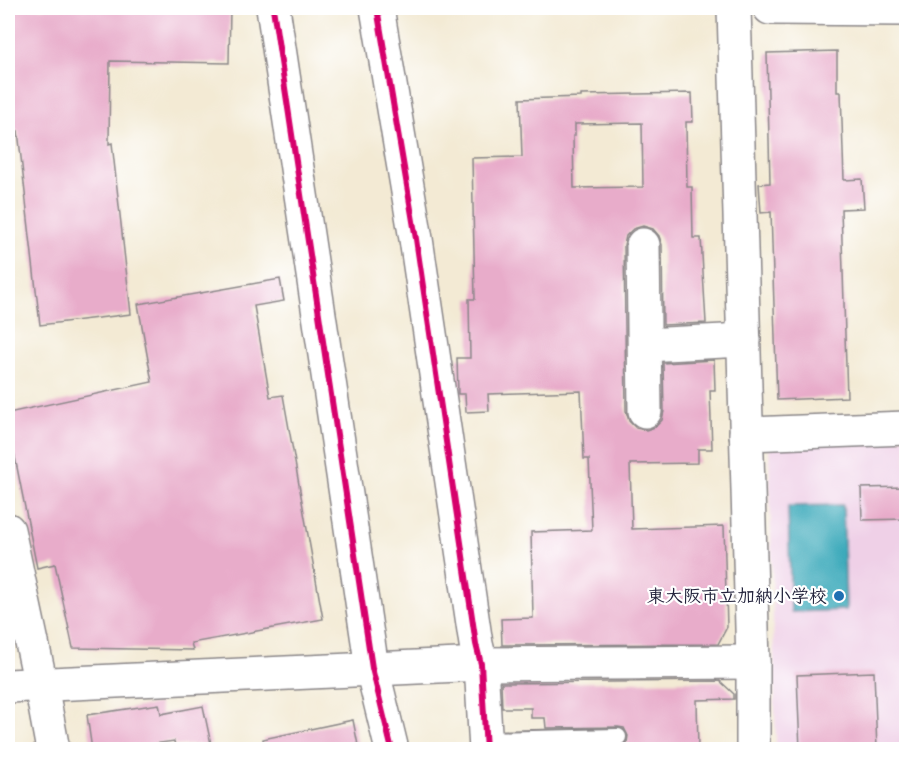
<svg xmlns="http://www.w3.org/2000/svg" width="914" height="757" viewBox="0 0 914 757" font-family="Mynerve,'Klee One',sans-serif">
  <rect width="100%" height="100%" fill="#fff"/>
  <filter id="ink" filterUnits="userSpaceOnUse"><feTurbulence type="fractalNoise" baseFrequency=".0167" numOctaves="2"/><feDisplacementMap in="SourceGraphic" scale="12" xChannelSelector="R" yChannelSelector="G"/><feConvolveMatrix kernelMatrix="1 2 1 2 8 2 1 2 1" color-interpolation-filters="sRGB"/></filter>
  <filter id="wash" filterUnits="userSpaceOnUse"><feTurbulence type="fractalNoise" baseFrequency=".008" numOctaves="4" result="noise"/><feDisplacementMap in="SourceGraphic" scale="24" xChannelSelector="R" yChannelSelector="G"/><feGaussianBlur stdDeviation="1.35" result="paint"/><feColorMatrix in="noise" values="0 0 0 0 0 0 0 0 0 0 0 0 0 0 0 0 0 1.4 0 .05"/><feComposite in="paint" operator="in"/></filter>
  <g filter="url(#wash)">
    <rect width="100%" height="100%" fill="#f3ead4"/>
    <!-- built -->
    <polygon fill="#efd0e7" points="906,438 906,749 776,749 769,442"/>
    <!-- water -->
    <polygon fill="#3caabb" stroke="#2f667b" stroke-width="1.5" points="843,505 846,610 791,612 788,506"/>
    <g id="blocks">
      <!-- building -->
      <g fill="#e8acca" fill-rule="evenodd">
        <polygon points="8,8 230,8 229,63 110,61 109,144 112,143 131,314 40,325 18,131 8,130"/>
        <polygon points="837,51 837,92 841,92 844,180 862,179 864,208 841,209 847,397 777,400 771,212 761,213 759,184 770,183 767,53"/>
        <path d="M692,93L693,122H686L687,187H692L693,238H701L706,323L663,325L662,245L659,236L653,229L643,226L633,229L626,236L624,245L626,411L629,421L636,428L646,430L655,427L662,420L664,411L663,363L714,360L715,390H710L712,449H698V463L630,464L632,529L724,526L727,627L718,644L502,645L501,619L533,618L531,532L592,530L589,459H584L581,391L488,394L489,411L466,412L465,394H458L457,358H470L469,299H475L472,158L522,157L520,99L581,97V95ZM642,123L643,187L574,188L573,136H575V124Z"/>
        <polygon points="280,279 284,301 254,306 270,397 283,395 323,619 191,643 193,650 73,648 55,564 37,568 8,422 8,413 152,382 138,304"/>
        <polygon points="906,487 906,519 862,520 861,488"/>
        <polygon points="874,672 877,750 800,750 797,675"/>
        <polygon points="720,681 734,694 734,699 697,700 698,750 546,750 619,747 627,743 628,736 624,728 618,727 546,728 545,718 531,718 531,708 502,708 501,683 503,683"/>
        <polygon points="159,704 161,714 203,706 211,744 175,746 174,741 112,750 92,750 87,715"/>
        <polygon points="353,720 359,750 264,750 263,739"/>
      </g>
    </g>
  </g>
  <g filter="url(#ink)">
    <use href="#blocks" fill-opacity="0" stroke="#8a8688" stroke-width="1.5"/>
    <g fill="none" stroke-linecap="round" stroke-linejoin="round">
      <defs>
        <polyline id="service" points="486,740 618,737"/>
        <g id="minor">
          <polyline points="734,8 753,662 753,750"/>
          <polyline points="770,8 906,9"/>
          <polyline points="643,245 645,411"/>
          <polyline points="645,345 744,340"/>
          <polyline points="746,434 906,428"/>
          <polyline points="8,530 41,685"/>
          <polyline points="481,664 753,662"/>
        </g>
        <g id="tertiary">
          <polyline points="273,8 372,668 392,750"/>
          <polyline points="377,8 416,239 476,644 481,664 486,750"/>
          <polyline points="41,685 53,750"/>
          <polyline points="8,686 481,664"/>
        </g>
      </defs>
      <!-- service casing -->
      <use href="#service" stroke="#8a8688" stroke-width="20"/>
      <!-- minor casing -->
      <use href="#minor" stroke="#8a8688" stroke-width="36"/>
      <!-- tertiary casing -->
      <use href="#tertiary" stroke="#8a8688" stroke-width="36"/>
      <!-- service -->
      <use href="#service" stroke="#fff" stroke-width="16"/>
      <!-- minor -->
      <use href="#minor" stroke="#fff" stroke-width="33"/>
      <!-- tertiary -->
      <use href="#tertiary" stroke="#fff" stroke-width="33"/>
      <defs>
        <g id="cycleway">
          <polyline points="273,8 372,668 392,750"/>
          <polyline points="377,8 416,239 476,644 481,664 486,750"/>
        </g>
      </defs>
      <!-- cycleway casing -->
      <use href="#cycleway" stroke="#fff" stroke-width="10"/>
      <!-- cycleway -->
      <use href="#cycleway" stroke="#d6006c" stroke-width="6"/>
    </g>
  </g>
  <!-- markers -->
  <circle fill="#1f6fb2" stroke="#fff" stroke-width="2" cx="839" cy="596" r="6"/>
  <g text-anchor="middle" stroke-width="4.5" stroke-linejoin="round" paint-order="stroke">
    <!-- poi labels -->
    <g font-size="18" font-weight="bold" fill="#22223b" stroke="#fff" text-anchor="end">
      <text x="827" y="602">東大阪市立加納小学校</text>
    </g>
  </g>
  <!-- margin -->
  <rect width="914" height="757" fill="none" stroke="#fff" stroke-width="30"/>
</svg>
